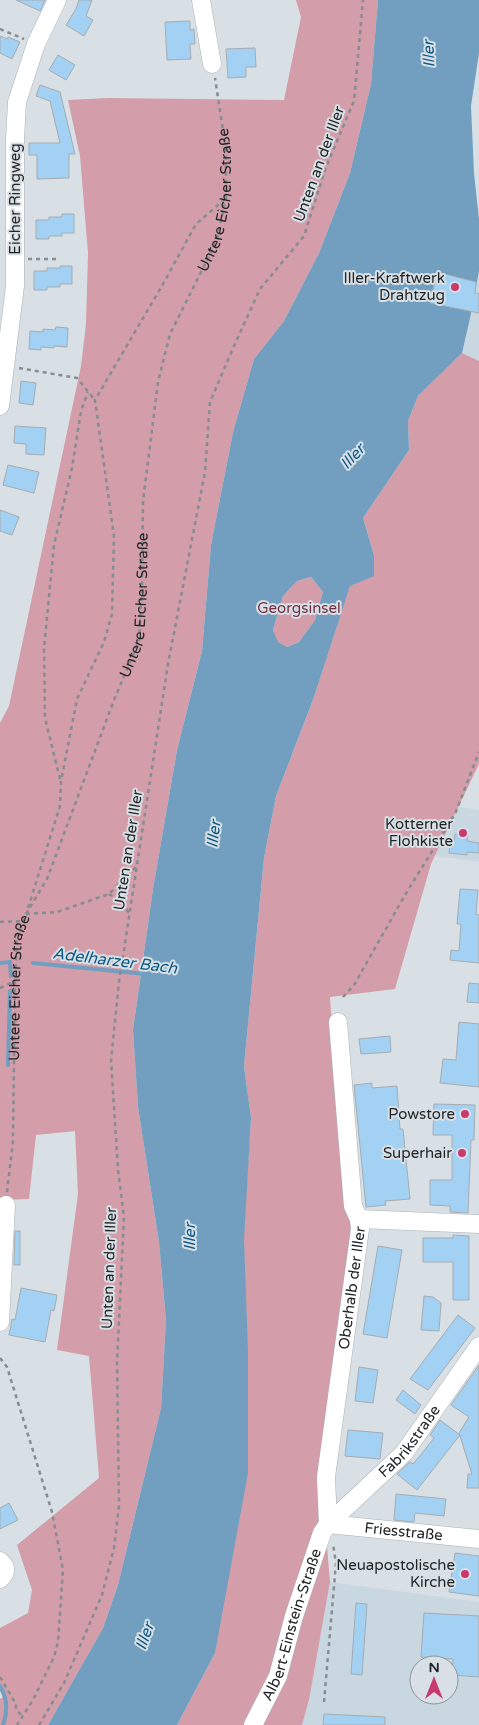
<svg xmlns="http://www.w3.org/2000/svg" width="479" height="1725" viewBox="0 0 479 1725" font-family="'Varela Round',sans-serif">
  <rect width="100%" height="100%" fill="#d9e0e5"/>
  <!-- built -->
  <g fill="#c9d7e1" fill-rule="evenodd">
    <polygon points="479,271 479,361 462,353"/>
    <polygon points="459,807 479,810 479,862 435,856"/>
    <path d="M330,1582L479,1602V1725H302L309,1700ZM419,1665H449V1695H419Z"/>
  </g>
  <!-- green -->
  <g fill="#d39daa">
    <polygon points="296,0 378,0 371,84 350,173 319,253 284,321 254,359 233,432 211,545 202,651 177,750 153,889 133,1030 138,1107 159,1242 166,1320 161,1408 118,1585 103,1628 48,1725 0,1725 0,1699 3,1697 0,1691 0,1628 28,1613 32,1590 17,1545 99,1478 89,1356 57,1350 78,1194 75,1131 36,1135 29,1199 0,1200 0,723 9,706 81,366 86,324 88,253 80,156 68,100 108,98 284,100 301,17"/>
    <polygon points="462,353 479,361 479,764 431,864 395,989 330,997 344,1205 357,1228 321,1475 330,1582 309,1700 302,1725 177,1725 215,1653 251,1118 244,1066 264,858 276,796 314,697 350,585 374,555 363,518 409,450 408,421 418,396"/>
    <polygon points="311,577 323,592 315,620 299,642 287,647 277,642 273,630 283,596 297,581"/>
  </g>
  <!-- water -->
  <path fill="#729fc0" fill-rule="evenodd" d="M378,0H479V53L471,106L474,173L479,219V271L470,318L462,353L418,396L408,421L409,450L363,518L374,555V576L350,586L314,697L276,796L264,858L244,1066L251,1118L244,1240L248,1350V1473L215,1653L177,1725H48L103,1628L118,1585L161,1408L166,1320L159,1242L138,1107L133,1030L153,889L177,750L202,651L211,545L233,432L254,359L284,321L319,253L350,173L371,84ZM311,577L323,592L315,620L299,642L287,647L278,642L273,630L283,596L297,581Z"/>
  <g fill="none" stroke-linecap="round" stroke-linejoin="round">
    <!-- stream -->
    <g stroke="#729fc0" stroke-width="4">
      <polyline points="10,962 11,976"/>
      <polyline points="0,963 10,962"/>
      <polyline points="33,963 145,974"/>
      <polyline points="8,1065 10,991"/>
      <path d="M0,1686C8,1699 8,1711 3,1725"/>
    </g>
  </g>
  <!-- building -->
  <g fill="#a3d1f4" stroke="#a5acb1">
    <polygon points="16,0 45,0 40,11"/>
    <polygon points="79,0 92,0 86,16 93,20 84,36 66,25 76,9"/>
    <polygon points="190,21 190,30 194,29 195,44 190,44 191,59 167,60 165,22"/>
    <polygon points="0,36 7,39 8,37 20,42 12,59 0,53"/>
    <polygon points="255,48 256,67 246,67 246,77 228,78 226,49"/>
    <polygon points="58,55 75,65 66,80 49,70"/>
    <polygon points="40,85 60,92 75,154 69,154 69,178 37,179 37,155 29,155 29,143 60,143 50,101 36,96"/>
    <polygon points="62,214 74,214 74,233 62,233 62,236 49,236 49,239 36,239 36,220 49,220 49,217 62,217"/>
    <polygon points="60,266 72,266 72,284 60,284 60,287 47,287 47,290 34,290 34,271 47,271 47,268 60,268"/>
    <polygon points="437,272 476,282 475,293 479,294 479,313 430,303"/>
    <polygon points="56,327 68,328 67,347 54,346 54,348 41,347 41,350 29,349 30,331 43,332 43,329 55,330"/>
    <polygon points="21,381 36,383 33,405 19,403"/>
    <polygon points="15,426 46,428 44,455 26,454 26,444 14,443"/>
    <polygon points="8,465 39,472 34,493 3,485"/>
    <polygon points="0,510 19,517 12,535 0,531"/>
    <polygon points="455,834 468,835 467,841 479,843 479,853 467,852 467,855 449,853 450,842 454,842"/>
    <polygon points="460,889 478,890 476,914 479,915 479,963 450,960 451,950 459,951 461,924 457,924"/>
    <polygon points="469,983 479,984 479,1003 467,1002"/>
    <polygon points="459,1022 479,1024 479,1087 440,1083 443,1059 456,1060"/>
    <polygon points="390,1036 391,1052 361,1054 359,1039"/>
    <polygon points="372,1083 372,1088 397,1086 400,1129 403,1129 410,1199 385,1201 386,1205 366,1207 354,1085"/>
    <polygon points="434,1104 475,1105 474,1140 471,1140 468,1213 450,1212 450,1206 430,1205 430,1180 452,1180 452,1135 433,1135"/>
    <polygon points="15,1231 20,1231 20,1265 14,1265"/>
    <polygon points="453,1235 469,1236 469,1300 453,1300 453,1262 423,1262 423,1238 453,1238"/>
    <polygon points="378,1246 402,1250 387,1338 363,1334"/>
    <polygon points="21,1288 57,1295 54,1311 51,1310 45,1342 9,1335 12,1319 15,1320"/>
    <polygon points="424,1296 433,1297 441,1303 439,1331 421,1330"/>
    <polygon points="458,1315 475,1328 428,1390 410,1379"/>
    <polygon points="479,1365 479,1488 467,1488 468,1474 472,1474 459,1433 469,1417 451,1405"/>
    <polygon points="359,1367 378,1370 373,1403 355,1401"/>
    <polygon points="403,1390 421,1405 415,1414 396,1400"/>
    <polygon points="440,1420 460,1435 417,1490 397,1474 410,1462 413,1464 423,1452 434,1438 430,1435"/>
    <polygon points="348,1430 383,1433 380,1459 345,1456"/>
    <polygon points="396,1494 446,1499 444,1516 415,1513 414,1522 394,1520"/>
    <polygon points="9,1503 18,1520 0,1529 0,1508"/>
    <polygon points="455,1553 479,1556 479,1596 449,1592"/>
    <polygon points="356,1603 367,1604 362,1675 351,1674"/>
    <polygon points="424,1613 479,1616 479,1677 452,1675 453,1659 421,1657"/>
    <polygon points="324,1714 385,1717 385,1725 323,1725"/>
  </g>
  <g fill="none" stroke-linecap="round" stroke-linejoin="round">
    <defs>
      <g id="minor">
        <polyline points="201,0 212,64"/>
        <polyline points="0,406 15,286 15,140 17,102 36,44 57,0"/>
        <polyline points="359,1219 479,1224"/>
        <polyline points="0,1322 6,1205"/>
        <path id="s2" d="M328,1524L326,1477L360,1229L359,1219L353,1206L338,1022"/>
        <path id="s3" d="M328,1524L479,1539"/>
        <path d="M0,1561C7,1567 7,1573 0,1579"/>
        <path id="s4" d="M253,1725L278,1676L294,1616L322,1533L328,1524L404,1453L479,1346"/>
      </g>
    </defs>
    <!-- minor casing -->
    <use href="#minor" stroke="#aab1b6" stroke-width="19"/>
    <!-- path -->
    <g stroke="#878c90" stroke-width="2.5" stroke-dasharray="4 4" stroke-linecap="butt">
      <polyline points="0,29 24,39"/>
      <polyline points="28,259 59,259"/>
      <polyline points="19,368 77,378 95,400"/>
      <polyline points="60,779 45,718 44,648 54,545 72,468 81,411 88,392"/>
      <polyline points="109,894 121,901 129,913"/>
      <polyline points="28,908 60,806 61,781 77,699 104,642 112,614 114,536 95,400 163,284 196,224 225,199"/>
      <polyline points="26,914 57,912 109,894 137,866"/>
      <polyline points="0,922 23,921"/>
      <polyline points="0,988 15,981"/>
      <polyline points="343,997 354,985 405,895 455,814 479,752"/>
      <path id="s1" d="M7,1192L13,1141L15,981L17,937L26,914L47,879L114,700L139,641L142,587L143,501L158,382L170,334L217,240L226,197V150L215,78"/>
      <polyline points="0,1358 7,1367 52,1512 63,1570 58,1642 54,1657 33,1700 17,1725"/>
      <polyline points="0,1677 16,1704 16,1709 22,1716"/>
      <polyline points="324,1702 336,1563 333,1544"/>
      <polyline points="39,1725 64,1683 102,1595 114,1548 119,1506 117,1362 124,1217 118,1170 111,1060 119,982 168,664 205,472 210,402 234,346 260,289 304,236 326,167 354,101 363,0"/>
    </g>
    <!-- minor -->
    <use href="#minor" stroke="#fff" stroke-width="18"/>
  </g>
  <!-- markers -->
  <g fill="#c63a6e" stroke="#d9e0e5" stroke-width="2">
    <circle cx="455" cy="287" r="5"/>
    <circle cx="463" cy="833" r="5"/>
    <circle cx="465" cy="1114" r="5"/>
    <circle cx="462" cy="1153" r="5"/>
    <circle cx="465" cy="1574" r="5"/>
  </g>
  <g text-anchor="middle" stroke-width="4" stroke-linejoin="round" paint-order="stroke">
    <!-- street labels -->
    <g font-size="15" fill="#222527" stroke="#d9e0e5">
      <text transform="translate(319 164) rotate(-70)" y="5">Unten an der Iller</text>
      <text transform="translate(15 199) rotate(-90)" y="5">Eicher Ringweg</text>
      <text dy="5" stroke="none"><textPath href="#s1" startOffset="1030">Untere Eicher Straße</textPath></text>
      <text dy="5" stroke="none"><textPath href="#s1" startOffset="611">Untere Eicher Straße</textPath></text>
      <text transform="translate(128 850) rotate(-81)" y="5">Unten an der Iller</text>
      <text dy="5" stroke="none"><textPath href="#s1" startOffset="205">Untere Eicher Straße</textPath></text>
      <text transform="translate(109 1268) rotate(-88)" y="5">Unten an der Iller</text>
      <text dy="5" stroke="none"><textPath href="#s2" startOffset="238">Oberhalb der Iller</textPath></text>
      <text dy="5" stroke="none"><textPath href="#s4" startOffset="332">Fabrikstraße</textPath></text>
      <text dy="5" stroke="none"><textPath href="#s3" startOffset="76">Friesstraße</textPath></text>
      <text dy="5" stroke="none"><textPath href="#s4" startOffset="108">Albert-Einstein-Straße</textPath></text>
    </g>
    <!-- poi labels -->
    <g font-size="15" fill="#222527" stroke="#d9e0e5" text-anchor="end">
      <text x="445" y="283">Iller-Kraftwerk<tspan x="445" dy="17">Drahtzug</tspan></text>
      <text x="453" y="829">Kotterner<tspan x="453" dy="17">Flohkiste</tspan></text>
      <text x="455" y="1119">Powstore</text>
      <text x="452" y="1158">Superhair</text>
      <text x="455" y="1570">Neuapostolische<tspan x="455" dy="17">Kirche</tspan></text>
    </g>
    <!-- park labels -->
    <g font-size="15" fill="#732f45" stroke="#d9e0e5">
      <text x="299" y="613">Georgsinsel</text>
    </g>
    <!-- water labels -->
    <g font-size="16" font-style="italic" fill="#0c5a85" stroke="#d9e0e5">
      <text transform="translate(428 54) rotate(-92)" y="6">Iller</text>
      <text transform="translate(352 456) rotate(-47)" y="6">Iller</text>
      <text transform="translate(213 834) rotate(-83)" y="6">Iller</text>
      <text transform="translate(115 960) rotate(7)" y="6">Adelharzer Bach</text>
      <text transform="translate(189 1237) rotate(-90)" y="6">Iller</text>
      <text transform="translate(144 1636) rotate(-71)" y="6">Iller</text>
    </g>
  </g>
  <!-- north arrow -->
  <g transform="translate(434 1680)"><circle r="24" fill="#d9e0e5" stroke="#909599"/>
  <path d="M0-4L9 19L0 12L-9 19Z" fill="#c63a6e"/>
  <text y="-8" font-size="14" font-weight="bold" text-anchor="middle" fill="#222527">N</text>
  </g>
</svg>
